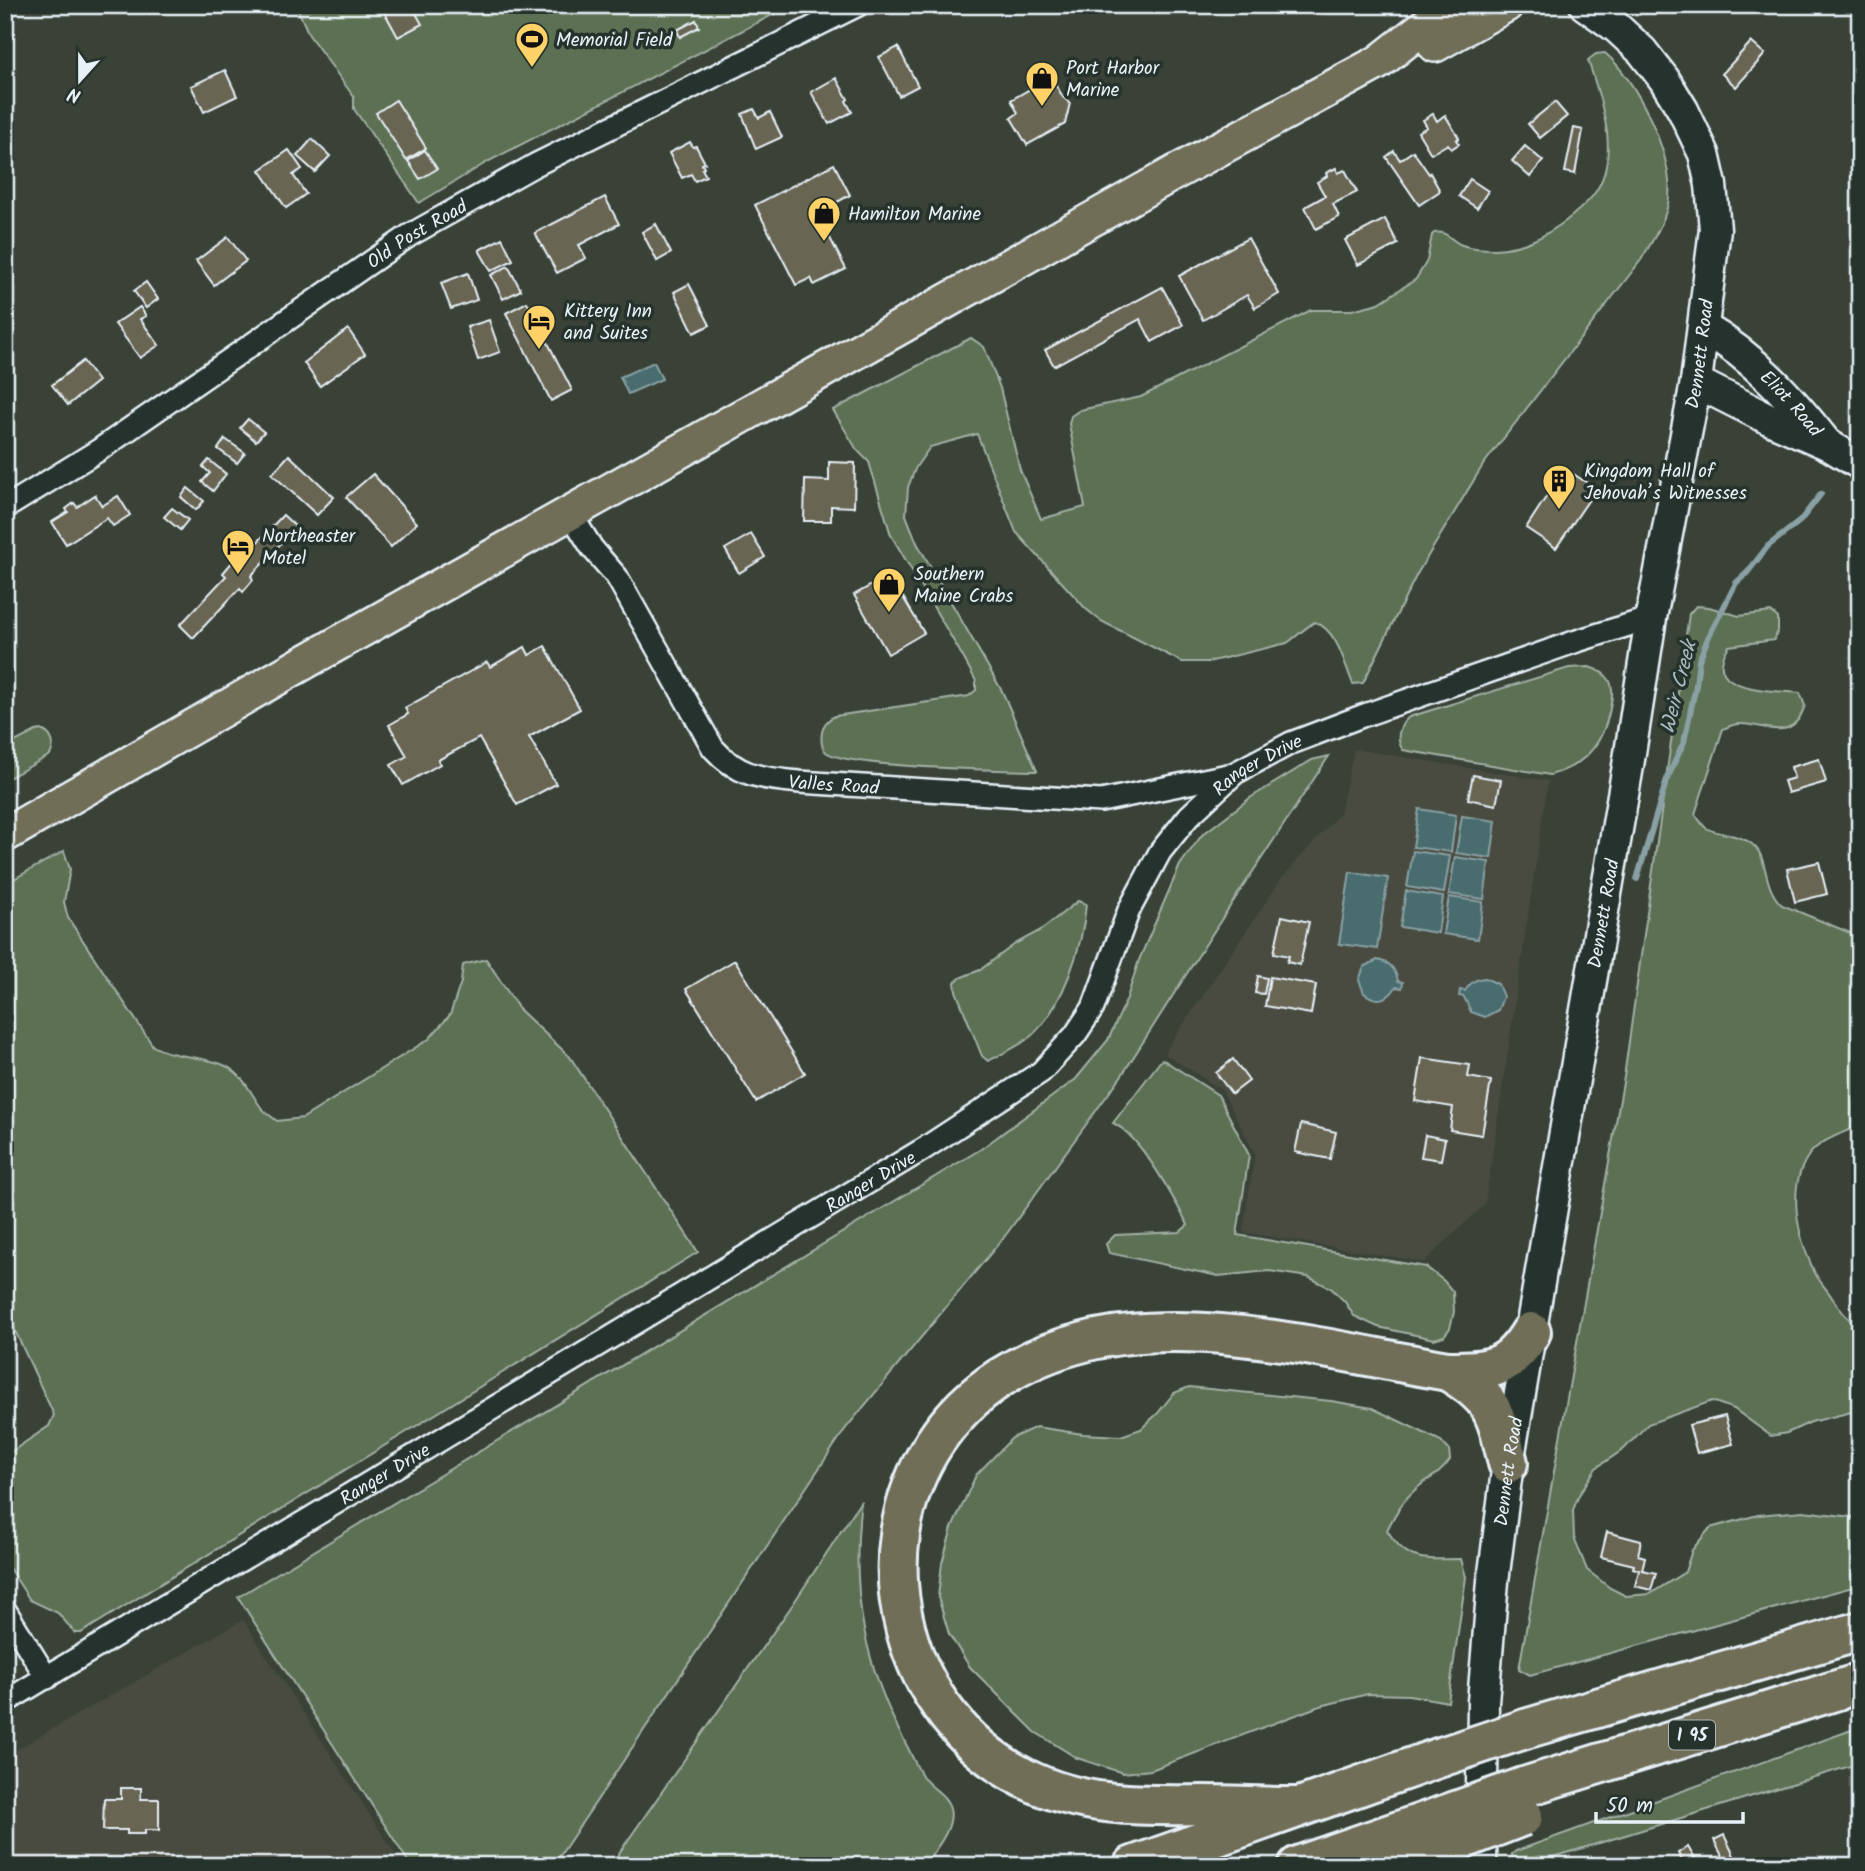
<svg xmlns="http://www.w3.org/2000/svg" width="1865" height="1871" viewBox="0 0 1865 1871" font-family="Kalam,sans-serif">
  <rect width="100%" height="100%" fill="#3a4238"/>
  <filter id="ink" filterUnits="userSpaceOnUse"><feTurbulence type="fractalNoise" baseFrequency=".0143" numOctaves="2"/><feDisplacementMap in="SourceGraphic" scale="14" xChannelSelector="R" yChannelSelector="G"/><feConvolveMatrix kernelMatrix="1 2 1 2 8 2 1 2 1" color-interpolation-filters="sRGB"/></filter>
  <g filter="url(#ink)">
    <!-- built -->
    <g fill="#484c40">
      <polygon points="1354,749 1548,781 1485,1204 1424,1262 1243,1232 1255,1154 1222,1090 1164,1053 1282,878 1340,813"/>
      <polygon points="243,1620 403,1866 5,1866 5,1756"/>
    </g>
    <!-- green -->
    <g fill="#5c7053" stroke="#a2b0a6" stroke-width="2">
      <polygon points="296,5 777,5 780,11 489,161 419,203 354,109 354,97 309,35"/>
      <path d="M1605,53C1636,79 1673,154 1669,197C1667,220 1652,241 1641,260L1483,465L1417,574L1363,683L1353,684C1344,663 1338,631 1315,622C1304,628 1298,636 1287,643L1208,662H1182L1101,621L1086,609L1016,532L977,434L930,447L916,467L908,487L906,515L917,543L1002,691L1037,771C1003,770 847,768 826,752C821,747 821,738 822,732C824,723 828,719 835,716L969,696L976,690V681L963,657L891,535L869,462L857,450L833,410L971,338L984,347L1000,388L1020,470L1041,519L1085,507L1069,424L1071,416L1080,410L1141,397L1311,310H1352L1379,303L1416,279L1427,261L1432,235L1434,233C1447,230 1451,241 1462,245C1472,249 1483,249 1494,249C1523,248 1544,237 1567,220C1576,212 1587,204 1594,194C1622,156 1601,101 1588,60L1596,54Z"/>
      <path d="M1696,606L1709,607L1739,616L1771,612L1778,618V631L1774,640L1729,646C1699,692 1772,690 1800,693L1805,706C1803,710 1801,717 1797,721C1782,739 1757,722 1739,724C1733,724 1728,727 1723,729L1695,814C1698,818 1702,825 1706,828C1718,835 1741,834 1753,845C1769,858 1762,887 1782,905L1860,937V1125C1843,1133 1820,1140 1809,1155C1786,1187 1798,1237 1813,1269C1817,1279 1825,1287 1831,1296C1840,1309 1846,1319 1860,1327V1410L1811,1422L1787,1433L1771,1436L1734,1409L1712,1401L1648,1424L1624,1449L1596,1468L1579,1495L1573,1510L1574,1537L1587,1570L1610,1588L1626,1596L1650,1594L1685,1572L1692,1550L1710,1528L1758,1515L1803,1511L1860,1518V1585L1530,1675L1519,1669L1624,1077L1689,614Z"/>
      <path d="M1589,667C1609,673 1615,683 1611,703C1605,740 1588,765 1550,775L1403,750C1395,739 1399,725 1409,717L1569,668Z"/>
      <path d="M41,730C52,734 56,744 50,755L5,780V747L36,731Z"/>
      <polygon points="1329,756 1223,917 1122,1075 1005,1236 846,1428 553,1866 411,1866 238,1597 981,1149 1076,1079 1108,1040 1126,1001 1139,960 1180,865 1202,835 1250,798 1312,760"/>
      <path d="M64,851L70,869L64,902L68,918L153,1046C176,1059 205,1055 228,1067C244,1076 250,1092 260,1106C264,1112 271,1116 277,1121L303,1118L429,1039L450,1015L461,982L463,965L486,959L519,1009L570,1057L698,1252L81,1633H75L58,1613L30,1600L5,1562V1456L49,1426L54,1415L5,1309V884Z"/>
      <path d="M1078,901L1086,904C1083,946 1063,1008 1030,1037C1018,1047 1002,1054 988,1061L982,1056L956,991L955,982L962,977L980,970L1015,944L1041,930Z"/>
      <path d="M1162,1059L1218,1095L1249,1155L1237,1235L1426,1267L1444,1281L1453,1292L1454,1312L1450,1328L1444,1336L1434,1339L1378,1327L1354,1316L1345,1302L1331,1288L1308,1277L1269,1271L1218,1276L1109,1253L1106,1244L1115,1235L1180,1232L1188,1225C1173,1197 1140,1135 1113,1123Z"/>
      <path d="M1189,1387L1331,1401L1372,1408L1441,1441L1449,1450L1450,1460C1437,1478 1430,1476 1416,1489C1403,1500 1395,1514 1387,1530C1408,1564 1424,1559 1461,1559L1466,1577L1448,1702L1409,1695L1368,1694L1317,1707L1151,1770L1123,1773L1077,1758L1035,1732L970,1667L949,1634L938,1597L942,1563L952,1528L976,1475L1012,1438L1036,1427L1083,1434L1121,1436L1141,1429L1158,1413L1174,1393Z"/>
      <path d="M861,1501C850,1593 864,1667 908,1748C913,1758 917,1768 923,1777C931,1789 947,1794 950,1809C955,1828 934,1851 924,1866H610L793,1604Z"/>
      <polygon points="1860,1727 1860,1763 1531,1864 1531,1866 1512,1866 1512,1854 1516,1851"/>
    </g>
    <!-- water -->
    <g fill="#496c6e" stroke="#89a1a5" stroke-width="2">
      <polygon points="654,362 662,379 628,394 620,377"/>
      <polygon points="1419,809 1456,815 1451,852 1413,847"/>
      <polygon points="1462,816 1496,821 1491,858 1456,853"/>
      <polygon points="1413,851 1450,856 1444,893 1407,887"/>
      <polygon points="1455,857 1489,862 1484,899 1449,894"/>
      <polygon points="1350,872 1388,878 1377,949 1339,944"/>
      <polygon points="1406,891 1443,897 1438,933 1400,927"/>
      <polygon points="1449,897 1483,902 1478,939 1443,934"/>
      <path d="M1377,960C1390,962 1395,968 1398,981L1403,982L1402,988L1396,987C1388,1000 1377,1003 1364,993L1359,980L1364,967Z"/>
      <path d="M1485,978L1498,984L1503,997L1498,1010L1485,1017L1471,1012L1464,997L1459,996L1460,990L1465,991C1471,982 1475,979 1485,978Z"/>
    </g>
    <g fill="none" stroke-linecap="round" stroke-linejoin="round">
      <!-- stream -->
      <polyline stroke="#89a1a5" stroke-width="6" points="1637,879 1667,779 1684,742 1696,685 1699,660 1709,636 1736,583 1747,573 1768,546 1800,521 1821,494"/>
    </g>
    <!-- building -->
    <g fill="#696552" stroke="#e8f1f8" stroke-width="2">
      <polygon points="372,5 416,5 413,8 422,24 398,37 381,6 375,10"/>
      <polygon points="696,20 699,27 680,37 677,30"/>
      <polygon points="1751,42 1765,54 1736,87 1722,74"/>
      <polygon points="898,47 918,86 899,96 879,57"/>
      <polygon points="225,70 237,96 204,112 191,86"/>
      <polygon points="1051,77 1063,97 1070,103 1065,124 1027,145 1011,118 1018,113 1011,100"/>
      <polygon points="836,78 848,99 846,101 852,112 829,124 811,92"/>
      <polygon points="396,100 426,148 406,160 376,113"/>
      <polygon points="1555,102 1567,116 1540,138 1528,124"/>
      <polygon points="754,109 759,118 770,112 782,137 756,149 742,114"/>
      <polygon points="1433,114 1437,121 1445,115 1459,138 1456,140 1459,144 1451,149 1448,144 1431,154 1418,132 1427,127 1423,120"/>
      <polygon points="1574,128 1583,130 1575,174 1565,172"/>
      <polygon points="312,139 330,156 315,172 297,156"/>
      <polygon points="690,142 693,147 696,146 705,163 702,164 704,168 702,169 706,176 695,181 691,174 682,178 669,153"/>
      <polygon points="1525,146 1543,161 1530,177 1512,161"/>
      <polygon points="289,150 302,169 293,175 306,194 286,208 260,170"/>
      <polygon points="425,150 437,169 420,179 408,161"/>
      <polygon points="1394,151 1400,160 1413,151 1429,174 1430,173 1440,191 1419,205 1386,157"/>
      <polygon points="834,164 850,195 817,213 846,269 814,285 811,278 796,285 755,205"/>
      <polygon points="1336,168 1338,173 1345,170 1357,192 1333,204 1339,217 1316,229 1305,207 1325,196 1317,182 1327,176 1326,173"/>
      <polygon points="1470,179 1488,191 1477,208 1459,196"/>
      <polygon points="605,197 619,224 579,245 586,258 557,273 535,233"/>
      <polygon points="1385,219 1398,244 1358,265 1345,240"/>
      <polygon points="656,224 671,253 657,261 642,232"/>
      <polygon points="228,237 246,261 214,285 196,261"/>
      <polygon points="502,238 513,260 491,271 479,250"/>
      <polygon points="1248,238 1279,294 1255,308 1247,295 1203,320 1179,276"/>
      <polygon points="508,266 521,290 503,299 491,275"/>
      <polygon points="468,273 477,300 451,309 441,283"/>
      <polygon points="146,282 158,299 146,308 134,291"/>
      <polygon points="689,284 710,325 694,333 674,292"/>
      <polygon points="1162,287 1183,325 1152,342 1140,319 1054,366 1045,350"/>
      <polygon points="527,302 572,390 551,401 506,313"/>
      <polygon points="140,307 146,316 140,319 159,345 140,358 115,324"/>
      <polygon points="489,320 500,352 478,360 467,327"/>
      <polygon points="348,329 365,354 320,386 304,363"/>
      <polygon points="83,361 98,381 68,405 52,385"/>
      <polygon points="248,419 264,432 256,441 240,428"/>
      <polygon points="225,439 245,453 237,463 218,449"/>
      <polygon points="289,455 334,497 317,515 272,474"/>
      <polygon points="209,460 226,474 213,491 202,482 210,473 203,467"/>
      <polygon points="829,462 855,463 854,507 831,506 831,521 804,521 805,480 829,481"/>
      <polygon points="1572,473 1590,485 1586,491 1592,495 1556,548 1526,528 1561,474 1568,478"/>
      <polygon points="373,474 417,523 391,547 346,497"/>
      <polygon points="188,488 204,501 196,510 181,497"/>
      <polygon points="95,495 102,506 118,496 130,515 113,526 107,518 66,544 52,522 68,512 66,509 74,503 77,507"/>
      <polygon points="172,508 188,520 180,530 164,517"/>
      <polygon points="283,515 296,527 251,576 253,580 243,592 240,588 193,638 180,625 226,576 223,573 233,561 237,564"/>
      <polygon points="751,534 765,557 739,573 725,549"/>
      <polygon points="890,575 924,633 888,654 854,595"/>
      <polygon points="545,646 580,709 529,737 556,784 517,805 479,738 438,760 440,764 403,785 391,765 407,756 389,725 408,714 405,708 487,662 490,667 525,647 529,655"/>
      <polygon points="1819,759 1826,782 1788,793 1784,781 1794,778 1791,767"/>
      <polygon points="1473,775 1501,780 1496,805 1468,799"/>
      <polygon points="1819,862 1827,894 1795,902 1787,869"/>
      <polygon points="1282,916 1309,922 1300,965 1287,962 1289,956 1274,953"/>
      <polygon points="735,960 805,1073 756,1102 686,989"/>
      <polygon points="1258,976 1267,978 1264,994 1255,993"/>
      <polygon points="1270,977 1316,985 1311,1014 1265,1006"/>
      <polygon points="1422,1058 1470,1065 1468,1077 1491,1081 1482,1135 1450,1130 1453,1107 1415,1101"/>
      <polygon points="1233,1059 1249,1081 1232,1094 1216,1073"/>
      <polygon points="1301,1124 1336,1132 1330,1159 1295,1152"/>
      <polygon points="1425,1135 1445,1139 1441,1160 1421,1157"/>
      <polygon points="1725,1416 1733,1444 1697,1453 1689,1425"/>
      <polygon points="1607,1532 1641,1541 1638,1555 1645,1557 1642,1570 1656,1573 1651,1590 1635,1586 1639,1570 1633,1568 1634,1565 1601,1557"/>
      <polygon points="121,1788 141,1788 141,1799 159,1799 159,1830 145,1830 145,1834 127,1834 127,1830 103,1830 104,1799 121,1799"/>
      <polygon points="1724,1835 1738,1864 1744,1861 1746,1866 1727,1866 1714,1840"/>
      <polygon points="1688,1847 1699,1866 1685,1866 1678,1853"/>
    </g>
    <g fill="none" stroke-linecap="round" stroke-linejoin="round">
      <defs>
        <g id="street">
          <path id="s1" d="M5,508L99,450L410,235L535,165L858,5"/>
          <path id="s2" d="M570,513L592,548L617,577L713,748C739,777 762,778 799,782L1101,801L1233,774"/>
          <polyline points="5,1610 47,1678"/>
          <path id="s3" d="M5,1702L922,1150L1041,1072L1075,1035L1093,1008L1129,910L1160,852L1189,816L1235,773L1291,743L1362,716L1577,641L1651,618"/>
        </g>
        <g id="secondary">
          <path id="s4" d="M1704,328C1754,357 1791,398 1827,444"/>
          <polyline points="1696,382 1769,419 1827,444 1860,464"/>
          <path id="s5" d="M1481,1866L1483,1702L1493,1581L1508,1463L1628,766L1651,618L1696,382L1715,229L1711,185L1704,154L1683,110L1664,79L1642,51L1616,27L1585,5"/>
        </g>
        <g id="primary">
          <polyline points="1435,45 1506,5"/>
          <polyline points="5,835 305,662 1176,172 1379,62 1430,22 1459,5"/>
        </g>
        <g id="highway">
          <path d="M1448,1371C1494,1398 1496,1413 1508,1463"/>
          <polyline points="1525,1729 1860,1631"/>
          <polyline points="1524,1787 1860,1683"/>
          <path d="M1295,1807C1264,1807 1234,1805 1203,1805C1140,1806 1081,1807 1024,1778C902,1716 860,1556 935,1442C970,1389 1024,1357 1084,1342C1194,1314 1337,1352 1448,1371C1490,1371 1508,1370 1531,1332"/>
          <polyline points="1133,1866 1441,1757"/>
          <polyline points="1298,1866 1439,1817"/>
          <polyline points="1394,1866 1438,1849"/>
        </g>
      </defs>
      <!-- street casing -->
      <use href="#street" stroke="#e8f1f8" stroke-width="26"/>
      <!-- secondary casing -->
      <use href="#secondary" stroke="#e8f1f8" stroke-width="35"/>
      <!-- primary casing -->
      <use href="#primary" stroke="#e8f1f8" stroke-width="38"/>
      <!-- highway casing -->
      <use href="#highway" stroke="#e8f1f8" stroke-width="44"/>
      <!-- street -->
      <use href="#street" stroke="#26332d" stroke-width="21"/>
      <!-- secondary -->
      <use href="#secondary" stroke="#26332d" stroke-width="30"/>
      <!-- primary -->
      <use href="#primary" stroke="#716e59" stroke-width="33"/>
      <!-- highway -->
      <use href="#highway" stroke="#716e59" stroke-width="38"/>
      <defs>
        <g id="highway-bridge">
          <polyline points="1441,1757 1525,1729"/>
          <polyline points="1439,1817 1524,1787"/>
          <polyline points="1438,1849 1523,1816"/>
        </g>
      </defs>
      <!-- highway-bridge casing -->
      <use href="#highway-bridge" stroke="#e8f1f8" stroke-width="44" stroke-linecap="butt"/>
      <!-- highway-bridge -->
      <use href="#highway-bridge" stroke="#716e59" stroke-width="38"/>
    </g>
  </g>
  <!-- icons -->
  <defs>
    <symbol id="stadium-pin" viewBox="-11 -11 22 30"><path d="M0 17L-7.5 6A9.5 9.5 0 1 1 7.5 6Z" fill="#ffd166" stroke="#26332d"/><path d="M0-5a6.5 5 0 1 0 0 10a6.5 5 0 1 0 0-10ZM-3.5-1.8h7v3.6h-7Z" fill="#111"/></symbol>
    <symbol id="shop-pin" viewBox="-11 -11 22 30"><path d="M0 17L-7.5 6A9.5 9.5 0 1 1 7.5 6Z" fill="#ffd166" stroke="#26332d"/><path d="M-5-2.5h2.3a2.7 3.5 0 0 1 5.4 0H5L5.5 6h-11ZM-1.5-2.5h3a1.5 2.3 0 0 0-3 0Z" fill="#111"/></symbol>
    <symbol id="hotel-pin" viewBox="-11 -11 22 30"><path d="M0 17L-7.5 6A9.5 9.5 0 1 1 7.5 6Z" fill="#ffd166" stroke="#26332d"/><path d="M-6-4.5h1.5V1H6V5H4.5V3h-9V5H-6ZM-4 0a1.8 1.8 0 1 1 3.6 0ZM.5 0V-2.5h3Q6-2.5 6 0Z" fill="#111"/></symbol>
    <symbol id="building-pin" viewBox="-11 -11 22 30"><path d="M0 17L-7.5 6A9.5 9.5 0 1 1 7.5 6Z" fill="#ffd166" stroke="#26332d"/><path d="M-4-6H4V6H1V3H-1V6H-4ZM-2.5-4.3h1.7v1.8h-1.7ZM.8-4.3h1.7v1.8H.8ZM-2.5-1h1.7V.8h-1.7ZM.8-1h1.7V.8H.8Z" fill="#111"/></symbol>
  </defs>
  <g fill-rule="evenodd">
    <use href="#stadium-pin" x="513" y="20" width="38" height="52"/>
    <use href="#shop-pin" x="1023" y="59" width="38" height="52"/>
    <use href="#shop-pin" x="805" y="194" width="38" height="52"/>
    <use href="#hotel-pin" x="520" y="302" width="38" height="52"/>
    <use href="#building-pin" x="1540" y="462" width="38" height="52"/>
    <use href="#hotel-pin" x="219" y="527" width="38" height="52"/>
    <use href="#shop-pin" x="870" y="565" width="38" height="52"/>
  </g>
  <g text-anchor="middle" stroke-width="7" stroke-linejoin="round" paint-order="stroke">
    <!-- shield labels -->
    <rect fill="#26332d" stroke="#aeb8bb" stroke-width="2" x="1669" y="1720.5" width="46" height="29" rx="5"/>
    <g font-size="18" font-weight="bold" fill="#e8f1f8">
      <text x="1692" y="1741">I 95</text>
    </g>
    <!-- poi labels -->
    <g font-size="19" fill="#e8f1f8" stroke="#26332d" text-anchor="start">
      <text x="556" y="46">Memorial Field</text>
      <text x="1066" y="74">Port Harbor<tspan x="1066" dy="22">Marine</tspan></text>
      <text x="848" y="220">Hamilton Marine</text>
      <text x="564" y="317">Kittery Inn<tspan x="564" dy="22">and Suites</tspan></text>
      <text x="1584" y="477">Kingdom Hall of<tspan x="1584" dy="22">Jehovah’s Witnesses</tspan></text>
      <text x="262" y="542">Northeaster<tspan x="262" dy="22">Motel</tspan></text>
      <text x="914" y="580">Southern<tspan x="914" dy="22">Maine Crabs</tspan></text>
    </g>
    <!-- street labels -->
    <g font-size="19" fill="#e8f1f8" stroke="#26332d">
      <text dy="7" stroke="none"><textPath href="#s1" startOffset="495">Old Post Road</textPath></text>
      <text dy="7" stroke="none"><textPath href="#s5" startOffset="1530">Dennett Road</textPath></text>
      <text dy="7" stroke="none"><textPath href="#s4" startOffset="116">Eliot Road</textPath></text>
      <text dy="7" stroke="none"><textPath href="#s3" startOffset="1598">Ranger Drive</textPath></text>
      <text dy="7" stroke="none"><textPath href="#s2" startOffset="406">Valles Road</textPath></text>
      <text dy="7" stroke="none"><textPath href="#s5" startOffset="962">Dennett Road</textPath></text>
      <text dy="7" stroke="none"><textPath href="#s3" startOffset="1010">Ranger Drive</textPath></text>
      <text dy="7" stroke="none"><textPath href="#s5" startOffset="396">Dennett Road</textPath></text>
      <text dy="7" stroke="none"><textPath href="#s3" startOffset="443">Ranger Drive</textPath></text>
    </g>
    <!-- water labels -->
    <g font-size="21" font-style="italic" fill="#a8bcc1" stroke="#26332d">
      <text transform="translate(1678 687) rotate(-76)" y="7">Weir Creek</text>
    </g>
  </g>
  <!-- margin -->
  <rect width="1865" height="1871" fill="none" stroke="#26332d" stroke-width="28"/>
  <rect x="14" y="14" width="1837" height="1843" fill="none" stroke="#e8f1f8" stroke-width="2.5" filter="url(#ink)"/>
  <!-- north arrow -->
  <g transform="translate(80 80) rotate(201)" stroke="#26332d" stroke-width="5" paint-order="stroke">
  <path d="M0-5L12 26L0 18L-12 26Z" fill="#e8f1f8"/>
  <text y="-10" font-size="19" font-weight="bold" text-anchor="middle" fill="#e8f1f8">N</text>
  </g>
  <!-- scale -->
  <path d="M1596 1812v10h147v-10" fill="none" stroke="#e8f1f8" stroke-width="3.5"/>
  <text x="1606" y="1812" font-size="21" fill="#e8f1f8" stroke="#26332d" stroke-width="5" paint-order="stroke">50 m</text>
</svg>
